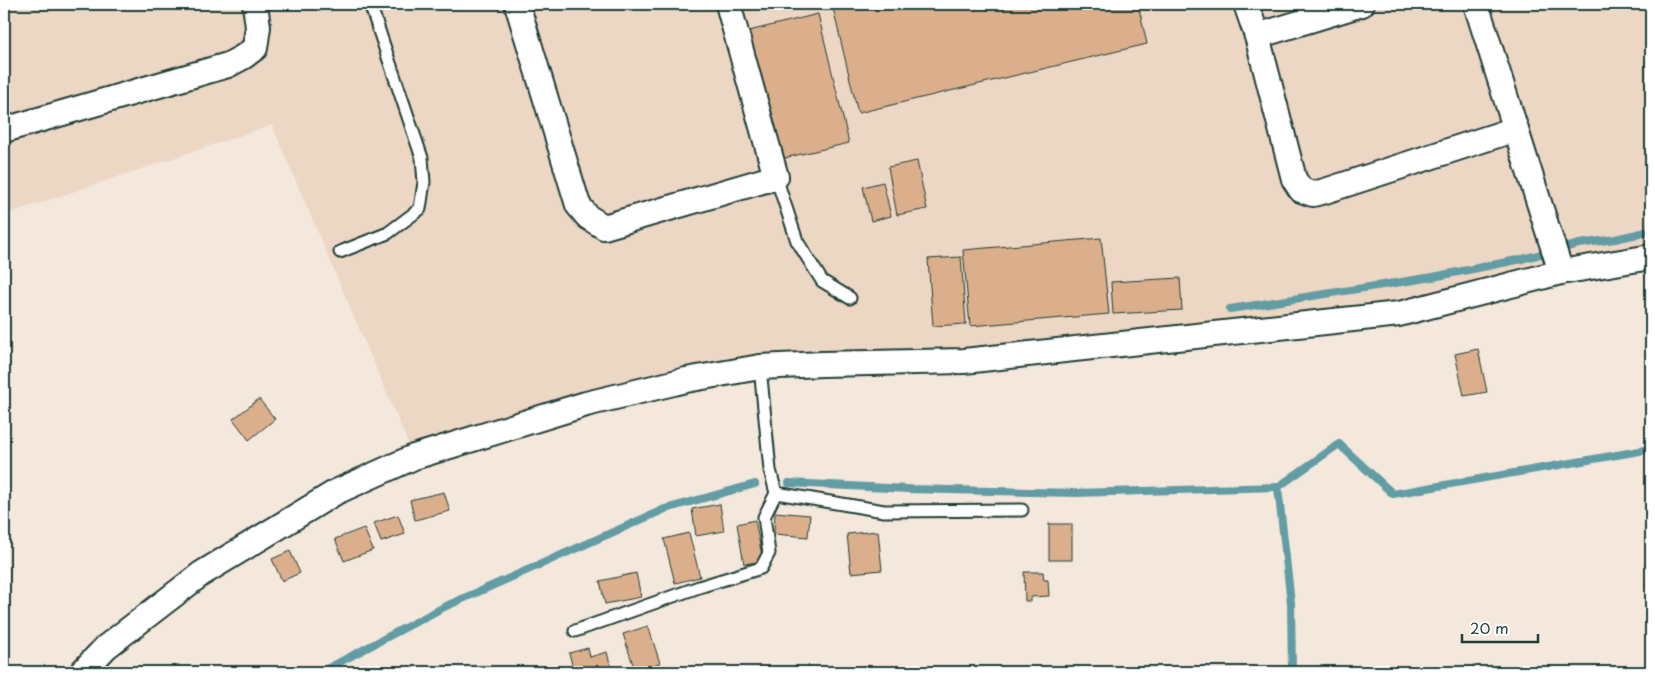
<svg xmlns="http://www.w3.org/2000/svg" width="1655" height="676" viewBox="0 0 1655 676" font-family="'Playpen Sans',sans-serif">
  <rect width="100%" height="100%" fill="#f4e7dc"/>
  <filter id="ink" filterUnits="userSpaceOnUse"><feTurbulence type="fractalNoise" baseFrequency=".02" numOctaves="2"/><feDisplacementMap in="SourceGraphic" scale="10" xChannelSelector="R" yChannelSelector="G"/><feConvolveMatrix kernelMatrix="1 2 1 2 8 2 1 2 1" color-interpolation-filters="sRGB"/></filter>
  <g filter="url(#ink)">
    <!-- built -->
    <polygon fill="#ecd6c4" points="4,4 1651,4 1651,257 1399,314 760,367 414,457 272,125 4,215"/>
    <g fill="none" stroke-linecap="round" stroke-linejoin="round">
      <!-- stream -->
      <g stroke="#629ca4" stroke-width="8">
        <polyline points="1230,309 1433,277 1522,259 1579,244 1615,239 1651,231"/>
        <polyline points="789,483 908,489 1076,493 1278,487 1339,444 1393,494 1651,449"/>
        <polyline points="1278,487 1291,603 1292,672"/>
        <polyline points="321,672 444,607 665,509 755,484"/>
      </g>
    </g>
    <!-- building -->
    <g fill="#dbaf8c" stroke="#1f3d34">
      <polygon points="832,4 1138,4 1147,44 858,113"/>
      <polygon points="818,14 849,143 780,159 749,31"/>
      <polygon points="917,161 927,209 897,215 888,167"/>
      <polygon points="883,182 891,216 871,221 863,187"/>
      <polygon points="1101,238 1109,314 970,326 963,250"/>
      <polygon points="961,257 966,324 933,326 928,259"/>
      <polygon points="1180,278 1182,310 1113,314 1111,282"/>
      <polygon points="1478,349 1487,392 1464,396 1455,354"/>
      <polygon points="259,399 275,419 249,440 233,419"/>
      <polygon points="444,492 450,511 415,520 410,500"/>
      <polygon points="720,504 724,531 696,536 692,509"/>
      <polygon points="775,512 810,515 808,537 774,534"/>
      <polygon points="398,515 405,534 381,542 374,523"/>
      <polygon points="755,520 763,561 744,564 737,524"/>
      <rect x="1049" y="524" width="23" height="36"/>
      <polygon points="364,528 373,550 344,561 335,539"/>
      <polygon points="878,531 882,570 851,573 847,534"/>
      <polygon points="689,533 700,577 675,583 664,539"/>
      <polygon points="290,551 300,573 282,581 272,559"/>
      <polygon points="1024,572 1043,572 1044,580 1048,580 1049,596 1031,597 1031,601 1025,601"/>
      <polygon points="636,573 641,597 605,604 600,581"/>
      <polygon points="648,626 660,663 635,671 623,634"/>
      <polygon points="588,648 590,657 607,652 612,672 574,672 569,653"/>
    </g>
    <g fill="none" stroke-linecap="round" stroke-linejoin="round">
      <defs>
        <g id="lane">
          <polyline points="776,177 797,241 822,281 850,298"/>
          <polyline points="340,252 388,233 420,209 424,182 422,158 370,4"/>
          <polyline points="776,493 884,511 1022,510"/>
          <polyline points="575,631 699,587 761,568 769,553 764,517 776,493 770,470 760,367"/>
        </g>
        <g id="street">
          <polyline points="517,4 578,205 588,217 604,227 776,177 728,4"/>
          <polyline points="1246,4 1257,36 1294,179 1301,190 1313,194 1325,191 1516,129"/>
          <polyline points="1476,4 1561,272"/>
          <polyline points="1257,36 1362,4"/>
          <polyline points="4,130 228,65 243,57 255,48 258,27 255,4"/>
          <polyline points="82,672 106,647 201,574 336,492 414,457 586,404 686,380 760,367 822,364 964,361 1399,314 1561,272 1651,257"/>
        </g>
      </defs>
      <!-- lane casing -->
      <use href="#lane" stroke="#1f3d34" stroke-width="15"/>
      <!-- street casing -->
      <use href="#street" stroke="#1f3d34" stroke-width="28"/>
      <!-- lane -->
      <use href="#lane" stroke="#fff" stroke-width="11"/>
      <!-- street -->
      <use href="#street" stroke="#fff" stroke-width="24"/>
    </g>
  </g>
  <!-- margin -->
  <rect width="1655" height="676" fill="none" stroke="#fff" stroke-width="20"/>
  <rect x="10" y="10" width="1635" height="656" fill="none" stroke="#1f3d34" stroke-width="2" filter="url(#ink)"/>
  <!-- scale -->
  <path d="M1462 634v8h76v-8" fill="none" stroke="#1f3d34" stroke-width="2.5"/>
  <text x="1470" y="634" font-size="15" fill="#1f3d34" stroke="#ffffff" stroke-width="4" paint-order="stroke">20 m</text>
</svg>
